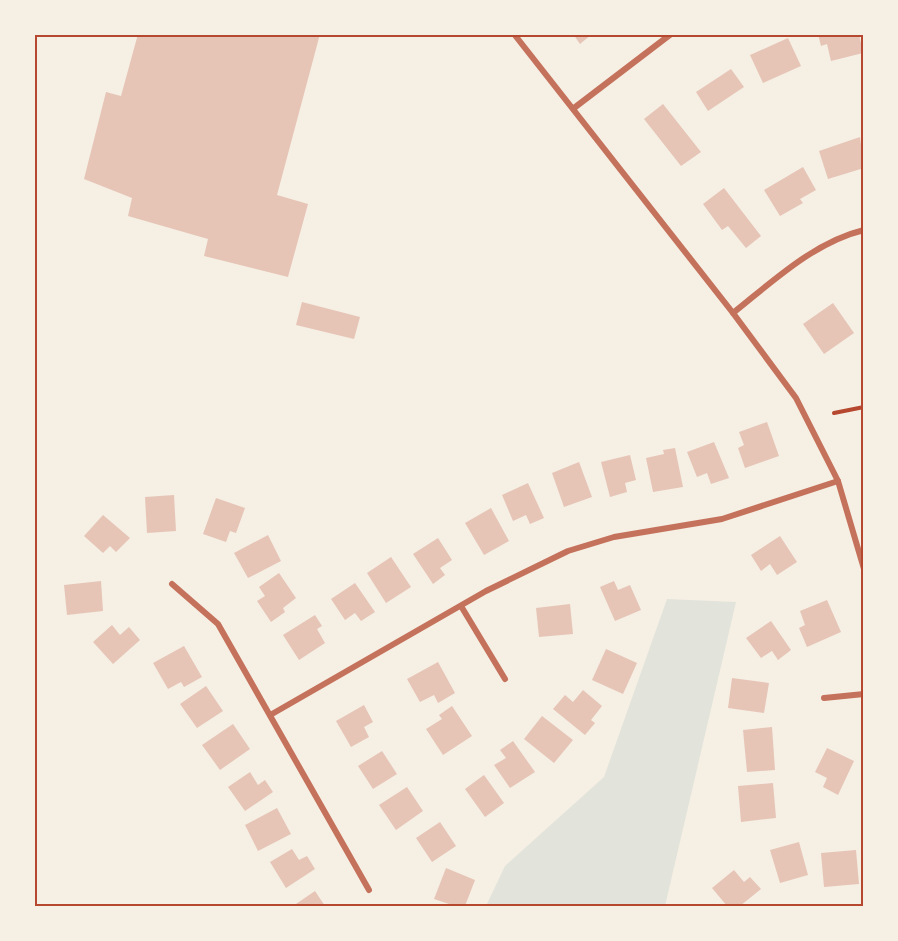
<svg xmlns="http://www.w3.org/2000/svg" width="898" height="941" viewBox="0 0 898 941" font-family="Merriweather,serif">
  <rect width="100%" height="100%" fill="#f6efe4"/>
  <!-- green -->
  <polygon fill="#e2e4dc" points="667,599 736,602 665,906 486,906 505,866 604,777"/>
  <!-- building -->
  <g fill="#e6c5b7">
    <polygon points="138,34 320,34 277,195 308,204 288,277 204,256 208,239 128,216 132,198 84,179 106,92 121,96"/>
    <polygon points="573,34 592,34 580,44"/>
    <polygon points="818,34 859,34 863,53 831,61 827,44 821,46"/>
    <polygon points="788,38 801,66 763,83 750,55"/>
    <polygon points="731,69 744,87 708,111 696,92"/>
    <polygon points="663,104 701,152 681,166 644,119"/>
    <polygon points="860,137 864,168 828,179 819,151"/>
    <polygon points="803,167 816,190 800,199 803,203 780,216 764,190"/>
    <polygon points="724,188 761,236 746,248 728,226 722,230 703,204"/>
    <polygon points="302,302 360,317 354,339 296,325"/>
    <polygon points="833,303 854,333 824,354 803,324"/>
    <polygon points="767,422 779,456 745,468 738,448 744,445 739,432"/>
    <polygon points="714,442 729,478 711,484 707,473 697,477 687,452"/>
    <polygon points="675,448 683,487 653,492 646,458 664,454 663,450"/>
    <polygon points="630,455 636,480 625,483 627,492 610,497 601,462"/>
    <polygon points="579,462 592,497 564,507 552,473"/>
    <polygon points="528,483 544,518 530,524 526,515 513,521 502,495"/>
    <polygon points="174,495 176,531 147,533 145,497"/>
    <polygon points="216,498 245,508 236,533 230,531 226,542 203,534"/>
    <polygon points="491,508 509,541 484,555 465,523"/>
    <polygon points="103,515 130,538 116,552 110,546 103,553 84,536"/>
    <polygon points="268,535 281,561 248,578 234,553"/>
    <polygon points="780,536 797,562 777,575 770,564 761,571 751,555"/>
    <polygon points="438,538 452,560 440,568 445,575 433,584 413,554"/>
    <polygon points="391,557 411,587 386,603 367,573"/>
    <polygon points="279,573 296,598 283,608 285,612 271,622 257,601 265,596 259,587"/>
    <polygon points="101,581 103,611 67,615 64,585"/>
    <polygon points="614,581 618,590 630,585 641,610 615,621 600,587"/>
    <polygon points="355,583 375,612 361,621 355,613 345,620 331,599"/>
    <polygon points="827,600 841,632 807,647 799,628 805,625 800,611"/>
    <polygon points="570,604 573,634 539,637 536,608"/>
    <polygon points="315,615 322,626 317,629 325,643 299,660 283,635"/>
    <polygon points="771,621 791,650 778,660 772,651 761,658 746,638"/>
    <polygon points="112,625 120,635 129,627 140,640 113,664 93,642"/>
    <polygon points="184,646 202,677 184,687 181,682 168,689 153,663"/>
    <polygon points="606,649 637,663 623,694 592,680"/>
    <polygon points="438,662 455,693 438,703 434,695 420,702 407,679"/>
    <polygon points="732,678 769,683 764,713 728,708"/>
    <polygon points="206,686 223,711 197,728 180,704"/>
    <polygon points="583,690 602,706 591,720 595,723 585,735 553,709 565,695 573,702"/>
    <polygon points="364,705 373,722 364,727 369,737 351,747 336,721"/>
    <polygon points="452,706 472,736 443,755 426,729 442,719 439,715"/>
    <polygon points="542,716 573,740 554,763 524,739"/>
    <polygon points="233,724 250,749 220,770 202,745"/>
    <polygon points="772,727 775,770 747,772 743,730"/>
    <polygon points="513,741 535,772 510,788 494,765 506,758 500,750"/>
    <polygon points="827,748 854,761 838,795 823,787 827,778 815,772"/>
    <polygon points="382,751 397,774 373,789 358,766"/>
    <polygon points="250,772 258,785 265,780 273,792 245,811 228,787"/>
    <polygon points="484,775 504,803 485,817 465,789"/>
    <polygon points="773,783 776,818 741,822 738,786"/>
    <polygon points="407,787 423,811 396,830 379,805"/>
    <polygon points="277,808 291,834 258,851 245,825"/>
    <polygon points="440,822 456,846 432,862 416,838"/>
    <polygon points="799,842 808,875 780,883 770,850"/>
    <polygon points="292,849 299,860 307,856 315,869 286,888 270,862"/>
    <polygon points="856,850 859,884 824,887 821,853"/>
    <polygon points="446,868 475,880 465,906 455,906 434,899"/>
    <polygon points="734,870 744,882 750,877 761,889 740,906 727,906 712,888"/>
    <polygon points="315,891 325,906 293,906"/>
  </g>
  <g fill="none" stroke-linecap="round" stroke-linejoin="round">
    <!-- path -->
    <polyline stroke="#b5482f" stroke-width="4" points="834,413 864,407"/>
    <!-- minor -->
    <g stroke="#c5725c" stroke-width="6">
      <polyline points="514,34 733,313 796,398 838,481 864,569"/>
      <polyline points="574,108 671,34"/>
      <path d="M733,313C772,282 814,242 864,230"/>
      <polyline points="172,584 218,624 369,890"/>
      <polyline points="461,606 505,679"/>
      <polyline points="824,698 864,694"/>
      <polyline points="272,714 486,591 568,551 614,537 722,519 838,481"/>
    </g>
  </g>
  <!-- border -->
  <rect width="898" height="941" fill="none" stroke="#f6efe4" stroke-width="72"/>
  <rect x="36" y="36" width="826" height="869" fill="none" stroke="#b5482f" stroke-width="2"/>
</svg>
